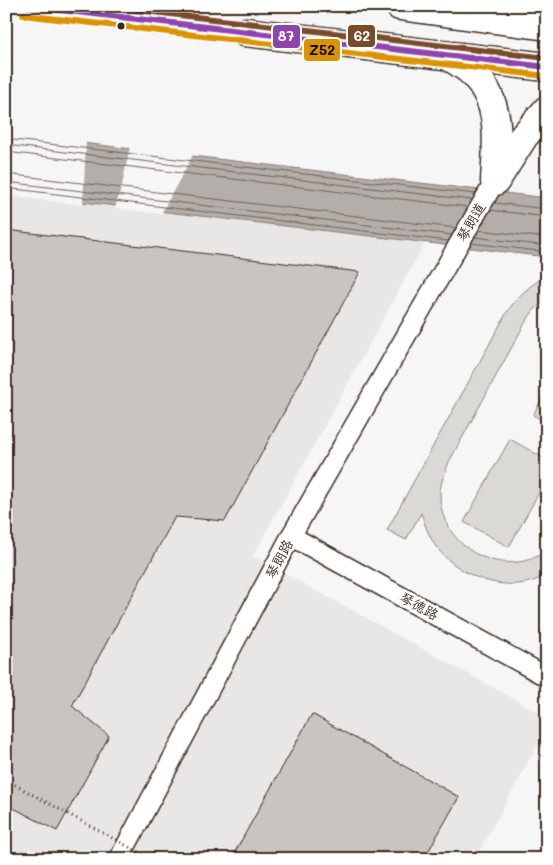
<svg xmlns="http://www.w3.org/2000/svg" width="553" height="865" viewBox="0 0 553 865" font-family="Mali,'LXGW WenKai TC',sans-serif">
  <rect width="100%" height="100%" fill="#f7f6f6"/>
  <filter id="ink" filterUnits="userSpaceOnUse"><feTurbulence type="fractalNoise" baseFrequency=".02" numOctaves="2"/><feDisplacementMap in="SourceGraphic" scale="10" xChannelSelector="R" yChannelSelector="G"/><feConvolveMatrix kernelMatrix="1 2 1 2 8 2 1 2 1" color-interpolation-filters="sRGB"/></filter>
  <g filter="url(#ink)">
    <!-- built -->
    <polygon fill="#e9e7e6" points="6,193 425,243 253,556 547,717 547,728 475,859 6,859"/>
    <!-- green -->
    <g fill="#dbd9d6" stroke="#8b827a">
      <path d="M547,276V299L534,310L525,323L449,462C445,472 441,481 440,492C438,534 477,567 518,562C529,561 538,556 547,551V575C510,596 462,579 437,548C429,537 425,525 421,513L406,540L387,530L507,312C518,296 529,285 547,276Z"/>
      <polygon points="547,389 547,423 533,415"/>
      <polygon points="510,439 547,460 547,478 509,547 464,522"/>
    </g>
    <!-- water -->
    <polygon fill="#b4aeaa" stroke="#847972" points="6,134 547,198 547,257 6,193"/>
    <!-- pier -->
    <g fill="#f7f6f6">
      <polygon points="6,131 86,141 83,205 6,195"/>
      <polygon points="130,146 194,153 161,214 115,208 122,186"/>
    </g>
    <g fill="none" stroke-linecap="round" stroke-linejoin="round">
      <!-- shore -->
      <g stroke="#6b5f56" stroke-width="1">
        <polyline points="6,139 475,194"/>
        <polyline points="6,145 472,200"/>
        <polyline points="6,152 468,207"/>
        <polyline points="6,174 456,228"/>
        <polyline points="6,182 452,235"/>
        <polyline points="6,188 448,241"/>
        <polyline points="495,203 547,209"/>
        <polyline points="490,210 547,217"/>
        <polyline points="479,230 547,238"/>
        <polyline points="475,237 547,246"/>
        <polyline points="471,243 547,252"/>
      </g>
    </g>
    <!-- building -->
    <g fill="#c9c3c1" stroke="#3b2a1e">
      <polygon points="6,230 360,272 225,521 175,517 72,706 109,736 57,831 6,804"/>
      <polygon points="312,714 459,797 424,859 231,859"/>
    </g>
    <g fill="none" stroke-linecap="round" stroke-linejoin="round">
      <!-- primary-tunnel -->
      <polyline stroke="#d1cdcb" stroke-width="28" stroke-dasharray="28 14" stroke-linecap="butt" points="24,6 245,32"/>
      <defs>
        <g id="street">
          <polyline points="291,536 547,677"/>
          <polyline points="119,859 291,536 495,181"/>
        </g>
        <g id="primary">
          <polyline points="400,6 547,26"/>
          <polyline points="245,32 547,67"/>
          <path d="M448,56C457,61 467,67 474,74C503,105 497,143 495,181"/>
          <polyline points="496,180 524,136 547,110"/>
        </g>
      </defs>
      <!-- street casing -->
      <use href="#street" stroke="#3b2a1e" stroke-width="22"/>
      <!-- primary casing -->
      <use href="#primary" stroke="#3b2a1e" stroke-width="31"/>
      <!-- street -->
      <use href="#street" stroke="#fff" stroke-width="19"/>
      <!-- primary -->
      <use href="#primary" stroke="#fff" stroke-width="28"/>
      <!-- path-bridge -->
      <polyline stroke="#3b2a1e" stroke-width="3" stroke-dasharray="1 4" stroke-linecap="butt" points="6,780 151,859"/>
      <defs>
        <polyline id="bus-1" points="26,6 547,67"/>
        <polyline id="bus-2" points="23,15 546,76"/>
        <polyline id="bus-3" points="102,6 547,58"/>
      </defs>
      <!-- bus-1 casing -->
      <use href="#bus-1" stroke="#fff" stroke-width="10"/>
      <!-- bus-2 casing -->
      <use href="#bus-2" stroke="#fff" stroke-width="10"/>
      <!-- bus-3 casing -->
      <use href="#bus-3" stroke="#fff" stroke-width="10"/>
      <!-- bus-1 -->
      <use href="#bus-1" stroke="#8e44ad" stroke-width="6"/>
      <!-- bus-2 -->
      <use href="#bus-2" stroke="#db9304" stroke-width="6"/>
      <!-- bus-3 -->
      <use href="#bus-3" stroke="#7a4b2a" stroke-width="6"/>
    </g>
  </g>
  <!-- markers -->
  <circle fill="#3b2a1e" stroke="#fff" stroke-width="2" cx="121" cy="26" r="4.5"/>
  <g text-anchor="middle" stroke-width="5" stroke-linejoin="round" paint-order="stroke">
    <!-- street labels -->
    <g font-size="14" fill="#3b2a1e" stroke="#fff">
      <text transform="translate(471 222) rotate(-60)" y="5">琴朗道</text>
      <text transform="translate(279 559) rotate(-62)" y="5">琴朗路</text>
      <text transform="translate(419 606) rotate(29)" y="5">琴德路</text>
    </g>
  </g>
  <g stroke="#fff" stroke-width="2">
    <rect x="347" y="24" width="29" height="24" rx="5" fill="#7a4b2a"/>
    <rect x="272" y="24" width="29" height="25" rx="5" fill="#8e44ad"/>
    <rect x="303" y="38" width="38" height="24" rx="5" fill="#db9304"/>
  </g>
  <g font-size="14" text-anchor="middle" font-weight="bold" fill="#fff">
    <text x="362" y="41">62</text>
    <text x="286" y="41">87</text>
  </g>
  <g font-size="14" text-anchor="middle" font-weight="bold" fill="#111">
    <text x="322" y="55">Z52</text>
  </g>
  <!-- margin -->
  <rect width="553" height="865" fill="none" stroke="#fff" stroke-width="25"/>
  <rect x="12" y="12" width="528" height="840" fill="none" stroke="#3b2a1e" stroke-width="2" filter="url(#ink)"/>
</svg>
